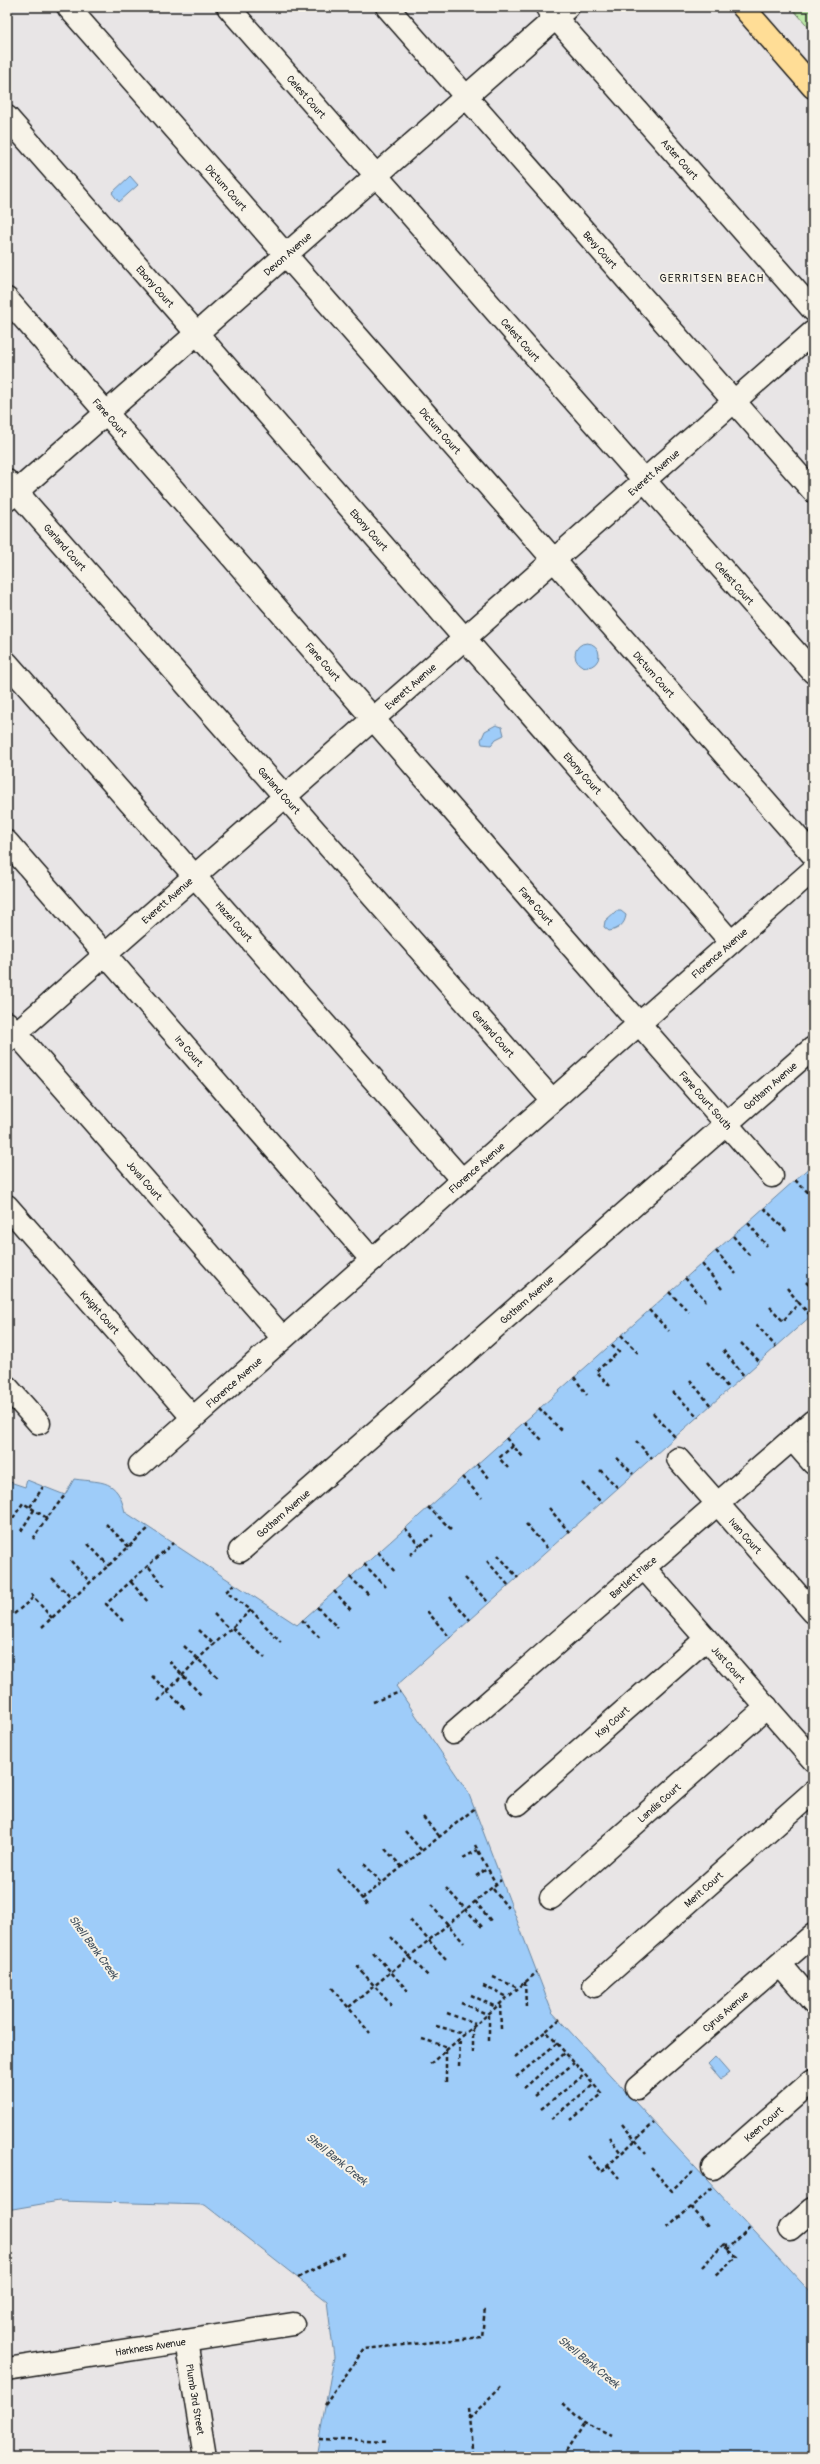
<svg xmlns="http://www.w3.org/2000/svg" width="820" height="2464" viewBox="0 0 820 2464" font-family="Pangolin,sans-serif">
  <rect width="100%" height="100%" fill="#e8e5e6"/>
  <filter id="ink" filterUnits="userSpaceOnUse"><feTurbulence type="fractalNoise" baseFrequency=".025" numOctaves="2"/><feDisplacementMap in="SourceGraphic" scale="8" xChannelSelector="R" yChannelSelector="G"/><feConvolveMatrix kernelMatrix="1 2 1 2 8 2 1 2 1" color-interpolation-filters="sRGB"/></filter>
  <g filter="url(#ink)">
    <!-- green -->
    <polygon fill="#bdeaa8" stroke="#6c8362" points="791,7 813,7 813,32"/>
    <!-- water -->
    <g fill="#9eccf9" stroke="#6a86a1">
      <polygon points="130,176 138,185 119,202 112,193"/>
      <circle cx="587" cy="655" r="12"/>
      <polygon points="496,725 502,727 504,735 496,739 491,745 482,744 481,740 485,731"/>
      <path d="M616,911H621L626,915C625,924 618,930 609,931L604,927L605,921Z"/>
      <path d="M813,1164V1314L396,1686L468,1792L552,2012L813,2295V2457H316L334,2357L327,2301L205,2205L59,2201L7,2210V1481L25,1487L27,1480L65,1495L74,1479C103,1483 117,1478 125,1512L297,1625Z"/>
      <polygon points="715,2057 729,2073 721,2079 708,2064"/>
    </g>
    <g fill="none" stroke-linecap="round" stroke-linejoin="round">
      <defs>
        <g id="minor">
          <path id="s1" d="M68,7L813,855"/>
          <path id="s2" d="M228,7L813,672"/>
          <path id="s3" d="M387,7L813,491"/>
          <path id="s4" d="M547,8L813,310"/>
          <path id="s5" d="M7,117L731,942"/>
          <path id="s6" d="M7,299L772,1176"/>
          <path id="s7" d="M7,481L552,1100"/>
          <path id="s8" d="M7,500L568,7"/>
          <path id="s9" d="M7,663L462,1180"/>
          <path id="s10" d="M7,842L372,1260"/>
          <path id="s11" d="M7,1023L283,1338"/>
          <path id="s12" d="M7,1041L813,332"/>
          <path id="s13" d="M7,1206L193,1418"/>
          <polyline points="7,1387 39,1423"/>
          <polyline points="792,1439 813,1463"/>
          <path id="s14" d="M678,1459L813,1612"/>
          <path id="s15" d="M140,1465L813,870"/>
          <path id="s16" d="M240,1551L813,1048"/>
          <path id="s17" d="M644,1568L813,1760"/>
          <path id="s18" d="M453,1733L813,1421"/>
          <path id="s19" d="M518,1804L706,1639"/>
          <path id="s20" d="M551,1898L767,1707"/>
          <polyline points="780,1964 813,2002"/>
          <path id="s21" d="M594,1986L813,1792"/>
          <path id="s22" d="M637,2088L813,1935"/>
          <path id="s23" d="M713,2168L813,2080"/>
          <polyline points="790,2229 813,2209"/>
          <path id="s24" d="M186,2341L205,2457"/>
          <path id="s25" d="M7,2369L293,2324"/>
        </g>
        <polyline id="major" points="743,7 813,87"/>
      </defs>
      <!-- minor casing -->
      <use href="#minor" stroke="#1c1c1c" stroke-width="25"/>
      <!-- major casing -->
      <use href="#major" stroke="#1c1c1c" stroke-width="25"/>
      <!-- path -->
      <g stroke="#1c1c1c" stroke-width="2.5" stroke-dasharray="4 3" stroke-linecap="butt">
        <polyline points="795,1180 813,1197"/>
        <polyline points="764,1208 787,1232"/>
        <polyline points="748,1223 767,1246"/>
        <polyline points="733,1236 750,1256"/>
        <polyline points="716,1251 736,1274"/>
        <polyline points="702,1264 722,1289"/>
        <polyline points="685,1278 706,1301"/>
        <polyline points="806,1282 813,1289"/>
        <polyline points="787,1288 799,1303"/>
        <polyline points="669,1292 689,1312"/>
        <polyline points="770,1307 783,1321 799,1303 811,1316"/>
        <polyline points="649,1310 669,1331"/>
        <polyline points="756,1324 776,1347"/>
        <polyline points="621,1335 638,1353"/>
        <polyline points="741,1343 760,1362"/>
        <polyline points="723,1350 744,1376"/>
        <polyline points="707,1362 729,1389"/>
        <polyline points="574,1377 587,1395"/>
        <polyline points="690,1380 711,1406"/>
        <polyline points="610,1386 596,1371 619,1352 610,1344"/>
        <polyline points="673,1392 698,1417"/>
        <polyline points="539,1408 562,1431"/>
        <polyline points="653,1413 675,1437"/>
        <polyline points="524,1422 543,1441"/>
        <polyline points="506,1438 513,1446"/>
        <polyline points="636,1441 652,1458"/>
        <polyline points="617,1458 633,1474"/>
        <polyline points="477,1464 489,1478"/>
        <polyline points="508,1468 499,1458 513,1446 524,1458"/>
        <polyline points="600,1470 618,1488"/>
        <polyline points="462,1477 482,1498"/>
        <polyline points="582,1483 602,1503"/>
        <polyline points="30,1507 43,1487"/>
        <polyline points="428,1507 451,1529"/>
        <polyline points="549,1508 569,1532"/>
        <polyline points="9,1524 23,1503 47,1518 65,1495"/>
        <polyline points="106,1524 129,1547"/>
        <polyline points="526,1524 549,1550"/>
        <polyline points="405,1528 420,1546"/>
        <polyline points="21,1531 34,1510"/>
        <polyline points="33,1539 47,1518"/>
        <polyline points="88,1544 109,1566"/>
        <polyline points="378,1552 395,1572"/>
        <polyline points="410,1555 433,1535"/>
        <polyline points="498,1555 518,1578"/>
        <polyline points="71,1561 90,1582"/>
        <polyline points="487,1561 509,1586"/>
        <polyline points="364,1564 386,1587"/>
        <polyline points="149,1567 165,1587"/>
        <polyline points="350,1577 370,1596"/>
        <polyline points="52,1578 72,1599"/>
        <polyline points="465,1578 489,1603"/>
        <polyline points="131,1582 148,1602"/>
        <polyline points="334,1591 351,1610"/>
        <polyline points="31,1594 52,1618"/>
        <polyline points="450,1597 470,1620"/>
        <polyline points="317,1607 338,1628"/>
        <polyline points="251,1610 281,1643"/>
        <polyline points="427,1611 450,1638"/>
        <polyline points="14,1614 34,1597"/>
        <polyline points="214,1614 230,1630"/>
        <polyline points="302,1620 321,1639"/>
        <polyline points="123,1621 106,1604 173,1543"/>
        <polyline points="42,1627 149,1528"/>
        <polyline points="232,1628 265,1658"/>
        <polyline points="199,1630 215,1645"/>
        <polyline points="184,1646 218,1678"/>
        <polyline points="169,1661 202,1696"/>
        <polyline points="152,1676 186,1710"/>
        <polyline points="158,1701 198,1659 251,1610 226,1592 235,1583"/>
        <polyline points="373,1702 400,1692"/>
        <polyline points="423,1817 440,1837"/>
        <polyline points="405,1831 422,1851"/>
        <polyline points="475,1845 496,1884"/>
        <polyline points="385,1849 402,1867"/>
        <polyline points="463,1858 478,1850"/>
        <polyline points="364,1864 382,1883"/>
        <polyline points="338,1869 368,1906"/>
        <polyline points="476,1876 487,1869"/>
        <polyline points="446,1888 483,1928"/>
        <polyline points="493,1889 508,1908"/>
        <polyline points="362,1899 474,1809"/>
        <polyline points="475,1901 491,1921"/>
        <polyline points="431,1905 464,1943"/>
        <polyline points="410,1920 446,1959"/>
        <polyline points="391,1937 428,1976"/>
        <polyline points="373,1952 408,1991"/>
        <polyline points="357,1966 392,2006"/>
        <polyline points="493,1977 518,1988"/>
        <polyline points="525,1982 526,2008"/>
        <polyline points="483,1986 508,1997"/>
        <polyline points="332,1988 370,2033"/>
        <polyline points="471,1995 496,2007"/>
        <polyline points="461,2003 487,2014"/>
        <polyline points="500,2004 501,2029"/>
        <polyline points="349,2007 501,1880"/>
        <polyline points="447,2013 475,2024"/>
        <polyline points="560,2019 546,2031 602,2094 571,2120"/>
        <polyline points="436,2026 464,2033"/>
        <polyline points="422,2039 448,2047"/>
        <polyline points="489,2040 489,2013"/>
        <polyline points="473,2053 473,2027"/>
        <polyline points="515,2057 546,2031"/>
        <polyline points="430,2064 537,1972"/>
        <polyline points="459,2066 460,2038"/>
        <polyline points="516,2077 557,2043"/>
        <polyline points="446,2082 446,2049"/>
        <polyline points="524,2088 565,2053"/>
        <polyline points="534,2096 574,2063"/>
        <polyline points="541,2109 584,2075"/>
        <polyline points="551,2119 593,2085"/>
        <polyline points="622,2124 646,2153"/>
        <polyline points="609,2137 621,2153"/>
        <polyline points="588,2156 601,2172 654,2123"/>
        <polyline points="608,2165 619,2178"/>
        <polyline points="651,2168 672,2191 693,2171"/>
        <polyline points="691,2207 709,2227"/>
        <polyline points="667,2228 713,2188"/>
        <polyline points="727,2250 750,2227"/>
        <polyline points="702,2267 725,2243 727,2250 737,2257 714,2277"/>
        <polyline points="298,2278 344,2253"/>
        <polyline points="563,2403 584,2423 611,2436"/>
        <polyline points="325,2405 364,2349 482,2337 485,2308"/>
        <polyline points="468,2408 473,2457"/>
        <polyline points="469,2419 501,2386"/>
        <polyline points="319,2439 389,2442"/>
        <polyline points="562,2457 584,2423"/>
      </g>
      <!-- minor -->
      <use href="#minor" stroke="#f7f3e8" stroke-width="22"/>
      <!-- major -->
      <use href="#major" stroke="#ffdd96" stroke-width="22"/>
    </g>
  </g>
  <g text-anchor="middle" stroke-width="4" stroke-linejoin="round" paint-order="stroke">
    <!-- street labels -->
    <g font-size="10" fill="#1c1c1c" stroke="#f7f3e8">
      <text dy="4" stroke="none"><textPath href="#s2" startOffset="119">Celest Court</textPath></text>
      <text dy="4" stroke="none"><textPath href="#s4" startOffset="201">Aster Court</textPath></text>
      <text dy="4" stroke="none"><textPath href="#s1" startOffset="240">Dictum Court</textPath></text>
      <text dy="4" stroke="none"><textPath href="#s3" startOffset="323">Bevy Court</textPath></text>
      <text dy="4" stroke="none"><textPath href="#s8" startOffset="373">Devon Avenue</textPath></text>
      <text dy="4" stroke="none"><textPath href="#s5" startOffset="225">Ebony Court</textPath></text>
      <text dy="4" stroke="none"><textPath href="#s2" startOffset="443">Celest Court</textPath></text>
      <text dy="4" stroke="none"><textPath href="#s6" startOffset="157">Fane Court</textPath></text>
      <text dy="4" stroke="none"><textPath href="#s1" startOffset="564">Dictum Court</textPath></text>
      <text dy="4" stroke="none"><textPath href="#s12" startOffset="861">Everett Avenue</textPath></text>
      <text dy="4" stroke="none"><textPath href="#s5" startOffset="549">Ebony Court</textPath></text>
      <text dy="4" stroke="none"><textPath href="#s7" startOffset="88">Garland Court</textPath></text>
      <text dy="4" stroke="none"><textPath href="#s2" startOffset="767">Celest Court</textPath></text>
      <text dy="4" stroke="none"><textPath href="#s6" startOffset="481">Fane Court</textPath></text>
      <text dy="4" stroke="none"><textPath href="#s1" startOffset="888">Dictum Court</textPath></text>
      <text dy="4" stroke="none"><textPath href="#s12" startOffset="537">Everett Avenue</textPath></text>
      <text dy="4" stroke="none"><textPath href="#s5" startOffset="873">Ebony Court</textPath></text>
      <text dy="4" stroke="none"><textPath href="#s7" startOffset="412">Garland Court</textPath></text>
      <text dy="4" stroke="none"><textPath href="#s12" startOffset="213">Everett Avenue</textPath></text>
      <text dy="4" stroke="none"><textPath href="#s6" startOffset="805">Fane Court</textPath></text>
      <text dy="4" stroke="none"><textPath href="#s9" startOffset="344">Hazel Court</textPath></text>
      <text dy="4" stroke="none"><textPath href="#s15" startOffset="773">Florence Avenue</textPath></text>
      <text dy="4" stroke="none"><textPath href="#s7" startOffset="736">Garland Court</textPath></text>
      <text dy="4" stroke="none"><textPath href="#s10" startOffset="277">Ira Court</textPath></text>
      <text dy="4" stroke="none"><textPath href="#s16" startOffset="705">Gotham Avenue</textPath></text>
      <text dy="4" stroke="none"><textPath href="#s6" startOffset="1063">Fane Court South</textPath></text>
      <text dy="4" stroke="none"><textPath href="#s15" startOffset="449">Florence Avenue</textPath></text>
      <text dy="4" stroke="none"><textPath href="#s11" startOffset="209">Joval Court</textPath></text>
      <text dy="4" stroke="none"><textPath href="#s16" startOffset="381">Gotham Avenue</textPath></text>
      <text dy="4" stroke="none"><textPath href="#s13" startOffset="141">Knight Court</textPath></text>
      <text dy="4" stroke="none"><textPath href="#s15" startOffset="125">Florence Avenue</textPath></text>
      <text dy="4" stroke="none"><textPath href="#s16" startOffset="57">Gotham Avenue</textPath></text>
      <text dy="4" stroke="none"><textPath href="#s14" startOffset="102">Ivan Court</textPath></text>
      <text dy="4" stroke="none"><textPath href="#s18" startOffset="238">Bartlett Place</textPath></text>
      <text dy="4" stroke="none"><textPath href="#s17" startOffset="128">Just Court</textPath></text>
      <text dy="4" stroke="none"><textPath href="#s19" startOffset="125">Kay Court</textPath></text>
      <text dy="4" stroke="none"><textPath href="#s20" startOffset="144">Landis Court</textPath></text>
      <text dy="4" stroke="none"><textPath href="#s21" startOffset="146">Merit Court</textPath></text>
      <text dy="4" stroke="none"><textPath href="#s22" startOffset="117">Cyrus Avenue</textPath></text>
      <text dy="4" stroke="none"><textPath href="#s23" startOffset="67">Keen Court</textPath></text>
      <text dy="4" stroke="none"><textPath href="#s25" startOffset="145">Harkness Avenue</textPath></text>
      <text dy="4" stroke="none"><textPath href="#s24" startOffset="59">Plumb 3rd Street</textPath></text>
    </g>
    <!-- neighbourhood labels -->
    <g font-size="11" letter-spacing="1" fill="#1c1c1c" stroke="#f7f3e8">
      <text x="712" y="282">GERRITSEN BEACH</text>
    </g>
    <!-- water labels -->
    <g font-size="11" font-style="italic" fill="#43515e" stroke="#f7f3e8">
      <text transform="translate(94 1947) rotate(54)" y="4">Shell Bank Creek</text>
      <text transform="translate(337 2159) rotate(39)" y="4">Shell Bank Creek</text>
      <text transform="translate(589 2362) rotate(39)" y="4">Shell Bank Creek</text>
    </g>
  </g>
  <!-- margin -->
  <rect width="820" height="2464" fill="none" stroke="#f7f3e8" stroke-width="24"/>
  <rect x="12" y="12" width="796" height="2440" fill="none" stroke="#1c1c1c" stroke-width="1.5" filter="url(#ink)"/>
</svg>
